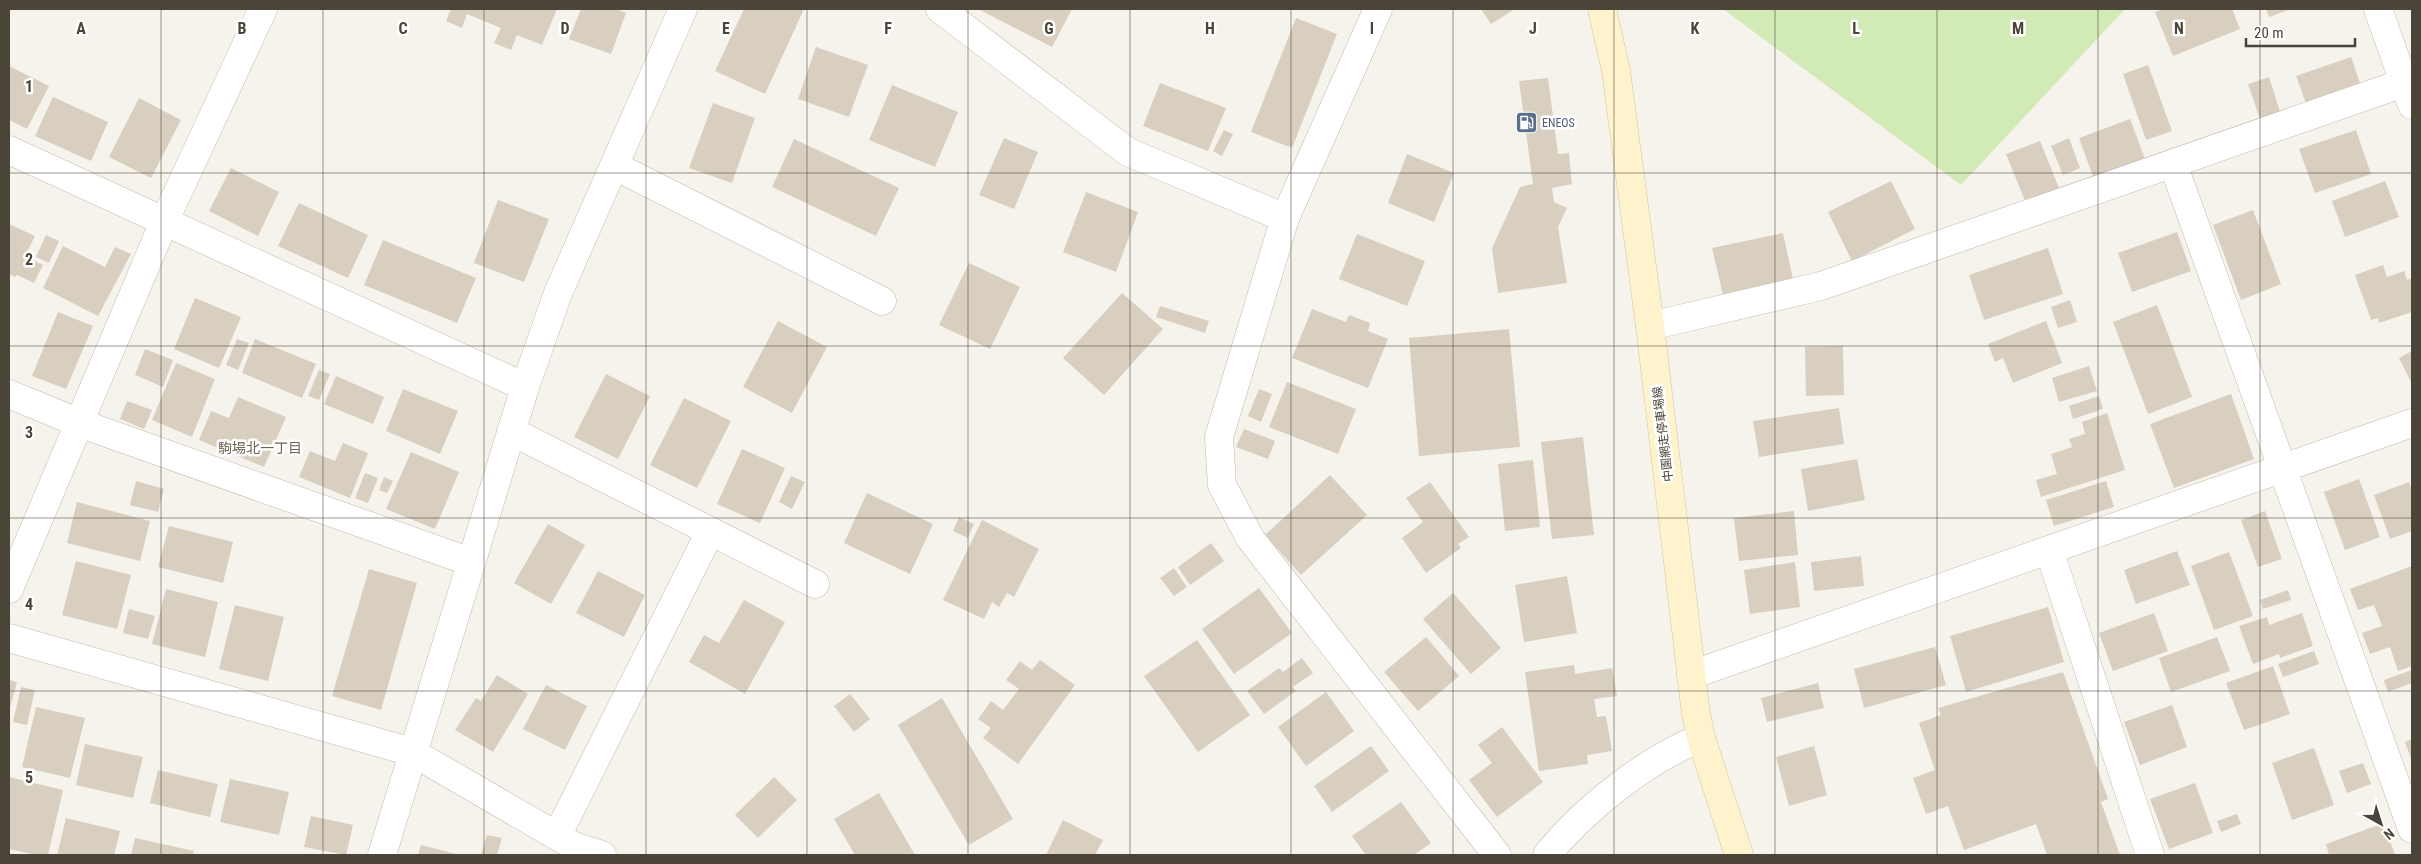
<svg xmlns="http://www.w3.org/2000/svg" width="2421" height="864" viewBox="0 0 2421 864" font-family="'Roboto Condensed','Noto Sans JP',sans-serif">
  <rect width="100%" height="100%" fill="#f6f3ec"/>
  <!-- green -->
  <polygon fill="#d2eab5" points="1723,9 2125,9 1961,185"/>
  <!-- building -->
  <g fill="#d8cfc1">
    <polygon points="451,9 557,9 542,45 517,35 511,50 494,43 501,28 467,14 462,28 446,21"/>
    <polygon points="581,9 616,9 626,13 611,54 569,39"/>
    <polygon points="744,9 804,9 765,94 715,71"/>
    <polygon points="978,9 1072,9 1052,47"/>
    <polygon points="1481,9 1515,9 1491,24"/>
    <polygon points="2164,9 2232,9 2240,29 2173,56 2155,12"/>
    <polygon points="2266,9 2291,9 2269,17"/>
    <polygon points="1296,18 1337,34 1292,148 1251,132"/>
    <polygon points="816,47 868,65 849,117 798,99"/>
    <polygon points="2351,57 2361,86 2307,106 2296,76"/>
    <polygon points="2148,65 2172,131 2146,140 2123,74"/>
    <polygon points="9,66 49,86 27,129 9,120"/>
    <polygon points="2269,77 2281,115 2261,122 2248,84"/>
    <polygon points="1548,78 1558,154 1569,153 1572,184 1552,188 1554,202 1567,208 1558,227 1567,283 1498,293 1492,248 1520,187 1533,184 1519,81"/>
    <polygon points="1160,83 1226,108 1208,151 1143,126"/>
    <polygon points="892,85 958,112 935,167 869,140"/>
    <polygon points="53,97 108,122 91,161 35,136"/>
    <polygon points="139,98 181,120 151,178 109,157"/>
    <polygon points="713,103 755,118 732,183 689,168"/>
    <polygon points="2130,119 2147,164 2095,182 2079,138"/>
    <polygon points="1224,130 1233,134 1222,156 1213,151"/>
    <polygon points="2356,130 2371,174 2315,193 2299,149"/>
    <polygon points="1004,138 1038,152 1014,209 979,195"/>
    <polygon points="2069,138 2080,168 2063,175 2051,146"/>
    <polygon points="794,139 899,188 876,236 772,187"/>
    <polygon points="2040,141 2061,193 2027,206 2006,154"/>
    <polygon points="1407,154 1454,173 1434,222 1388,203"/>
    <polygon points="231,168 279,192 258,236 209,211"/>
    <polygon points="1891,181 1915,229 1852,261 1828,212"/>
    <polygon points="2385,181 2399,217 2345,237 2332,201"/>
    <polygon points="1086,192 1138,212 1116,272 1063,252"/>
    <polygon points="498,200 549,219 524,282 474,263"/>
    <polygon points="299,203 368,235 348,278 278,246"/>
    <polygon points="2253,210 2281,284 2241,300 2213,225"/>
    <polygon points="9,224 35,236 25,256 43,265 34,283 17,275 15,277 9,274"/>
    <polygon points="2177,232 2191,271 2132,292 2118,253"/>
    <polygon points="1783,233 1793,279 1723,295 1712,248"/>
    <polygon points="1357,234 1425,261 1407,306 1339,279"/>
    <polygon points="46,235 59,241 49,263 36,257"/>
    <polygon points="383,240 476,278 457,323 364,285"/>
    <polygon points="63,246 105,267 115,247 131,254 98,316 43,288"/>
    <polygon points="2048,248 2063,294 1984,320 1969,275"/>
    <polygon points="969,263 1020,287 990,349 939,325"/>
    <polygon points="2383,265 2387,277 2404,271 2407,280 2412,278 2412,312 2379,323 2378,318 2371,320 2355,275"/>
    <polygon points="1122,293 1163,329 1104,395 1063,358"/>
    <polygon points="195,298 241,317 219,368 174,349"/>
    <polygon points="2070,300 2077,322 2058,328 2051,307"/>
    <polygon points="2157,305 2192,397 2148,414 2113,322"/>
    <polygon points="1160,306 1209,321 1205,333 1156,317"/>
    <polygon points="1312,309 1346,322 1349,315 1370,323 1368,331 1388,339 1368,388 1292,358"/>
    <polygon points="58,312 93,326 66,389 32,376"/>
    <polygon points="778,321 827,347 792,413 743,387"/>
    <polygon points="2046,321 2062,363 2013,383 2003,358 1995,362 1988,344"/>
    <polygon points="1509,329 1520,447 1419,456 1409,338"/>
    <polygon points="237,339 249,343 238,370 226,365"/>
    <polygon points="255,339 316,364 302,398 242,373"/>
    <polygon points="1843,346 1844,395 1806,396 1805,347"/>
    <polygon points="145,349 173,360 163,387 135,375"/>
    <polygon points="2412,351 2412,384 2399,358"/>
    <polygon points="176,363 215,379 192,437 152,420"/>
    <polygon points="2089,366 2097,391 2059,402 2052,378"/>
    <polygon points="319,370 330,374 319,400 308,396"/>
    <polygon points="606,374 650,396 618,459 574,437"/>
    <polygon points="336,376 384,397 373,424 324,404"/>
    <polygon points="1287,382 1356,409 1338,454 1269,427"/>
    <polygon points="403,389 458,411 440,454 386,431"/>
    <polygon points="1259,389 1272,394 1261,422 1248,416"/>
    <polygon points="2231,394 2254,459 2174,488 2150,424"/>
    <polygon points="2099,396 2103,409 2073,419 2069,406"/>
    <polygon points="238,397 286,417 264,467 199,440 211,411 229,418"/>
    <polygon points="684,398 731,421 697,488 650,465"/>
    <polygon points="127,401 152,410 144,429 120,419"/>
    <polygon points="1839,408 1844,444 1759,457 1753,421"/>
    <polygon points="2107,413 2125,470 2041,497 2036,480 2057,474 2051,454 2072,447 2069,439 2085,434 2082,422"/>
    <polygon points="1244,429 1275,441 1268,459 1236,447"/>
    <polygon points="1583,437 1594,535 1552,539 1541,442"/>
    <polygon points="343,443 368,453 350,498 299,477 310,451 335,461"/>
    <polygon points="742,449 785,468 760,523 717,504"/>
    <polygon points="411,452 459,472 435,529 386,509"/>
    <polygon points="1857,459 1865,500 1808,511 1801,469"/>
    <polygon points="1533,460 1540,527 1505,531 1498,464"/>
    <polygon points="365,473 378,478 368,503 355,498"/>
    <polygon points="1330,475 1367,515 1301,575 1265,535"/>
    <polygon points="791,476 805,482 792,509 779,502"/>
    <polygon points="384,477 393,481 387,493 379,490"/>
    <polygon points="2359,479 2380,537 2345,550 2324,492"/>
    <polygon points="136,481 164,489 158,512 130,505"/>
    <polygon points="2106,481 2114,507 2054,526 2046,500"/>
    <polygon points="1430,482 1469,537 1458,544 1461,548 1426,573 1402,538 1423,522 1406,498"/>
    <polygon points="2409,482 2412,491 2412,531 2390,539 2374,495"/>
    <polygon points="867,493 933,524 910,574 844,543"/>
    <polygon points="77,502 150,521 140,561 67,543"/>
    <polygon points="1794,511 1798,555 1739,561 1734,518"/>
    <polygon points="2265,511 2282,559 2258,567 2241,520"/>
    <polygon points="959,517 974,524 968,538 953,531"/>
    <polygon points="982,520 1039,549 1014,597 1007,593 999,607 992,602 984,619 943,600"/>
    <polygon points="548,524 585,545 551,604 514,583"/>
    <polygon points="169,526 233,542 223,583 158,567"/>
    <polygon points="1211,543 1224,561 1190,585 1178,567"/>
    <polygon points="2177,551 2190,585 2136,604 2124,570"/>
    <polygon points="2229,552 2253,616 2214,630 2191,566"/>
    <polygon points="1861,556 1864,586 1814,591 1811,562"/>
    <polygon points="76,561 131,575 117,629 62,615"/>
    <polygon points="1795,562 1800,607 1750,614 1744,570"/>
    <polygon points="2412,566 2412,666 2398,671 2390,647 2370,654 2362,633 2382,626 2374,605 2358,610 2350,589"/>
    <polygon points="1174,568 1187,587 1174,596 1160,578"/>
    <polygon points="369,569 417,583 381,710 332,696"/>
    <polygon points="598,571 645,595 624,637 576,613"/>
    <polygon points="1567,576 1577,633 1524,642 1515,585"/>
    <polygon points="1259,588 1292,633 1234,674 1202,629"/>
    <polygon points="166,589 218,602 205,657 152,644"/>
    <polygon points="2288,590 2291,600 2263,609 2260,600"/>
    <polygon points="1453,593 1501,648 1471,674 1423,619"/>
    <polygon points="744,600 785,622 745,694 689,662 704,635 719,643"/>
    <polygon points="235,605 284,617 268,681 219,669"/>
    <polygon points="2048,607 2064,662 1966,692 1950,636"/>
    <polygon points="129,609 155,616 148,639 123,633"/>
    <polygon points="2154,613 2168,651 2113,671 2099,633"/>
    <polygon points="2302,613 2313,646 2280,658 2279,654 2253,664 2239,626 2267,617 2269,625"/>
    <polygon points="1426,637 1459,676 1418,711 1384,672"/>
    <polygon points="2217,637 2230,671 2171,692 2159,658"/>
    <polygon points="1197,640 1250,715 1198,752 1144,676"/>
    <polygon points="1935,647 1946,685 1864,708 1854,669"/>
    <polygon points="2314,651 2319,664 2283,677 2278,664"/>
    <polygon points="1302,658 1313,673 1293,687 1296,691 1264,714 1247,691 1279,668 1283,672"/>
    <polygon points="1040,660 1075,685 1018,764 983,738 991,728 978,719 991,701 1003,710 1019,689 1006,680 1020,661 1032,670"/>
    <polygon points="1574,665 1575,674 1612,668 1617,696 1594,699 1597,717 1606,716 1612,751 1587,755 1588,764 1539,771 1525,672"/>
    <polygon points="2273,666 2290,714 2244,730 2226,683"/>
    <polygon points="2412,670 2412,683 2388,692 2384,680"/>
    <polygon points="2063,672 2108,799 2101,802 2120,855 2047,855 2036,824 1964,850 1948,806 1926,814 1913,778 1935,770 1919,723 1941,715 1938,708"/>
    <polygon points="497,675 528,694 493,752 455,730 476,698 481,701"/>
    <polygon points="9,680 17,682 9,712"/>
    <polygon points="1818,683 1824,708 1767,722 1761,698"/>
    <polygon points="546,685 587,706 565,750 523,729"/>
    <polygon points="21,687 35,690 27,725 13,722"/>
    <polygon points="1326,692 1354,731 1306,766 1278,727"/>
    <polygon points="850,694 870,719 854,732 834,706"/>
    <polygon points="942,698 1013,819 969,845 898,725"/>
    <polygon points="2172,705 2187,747 2140,765 2124,722"/>
    <polygon points="36,707 85,718 70,778 22,767"/>
    <polygon points="1502,727 1543,782 1497,817 1469,780 1492,763 1478,745"/>
    <polygon points="2412,739 2412,762 2405,742"/>
    <polygon points="85,744 143,757 133,798 76,785"/>
    <polygon points="1371,746 1389,771 1332,812 1314,786"/>
    <polygon points="1814,746 1827,795 1789,806 1776,757"/>
    <polygon points="2314,748 2334,805 2292,820 2272,763"/>
    <polygon points="2363,763 2371,784 2347,793 2339,771"/>
    <polygon points="158,770 218,784 210,817 150,803"/>
    <polygon points="9,777 63,790 48,855 36,855 9,849"/>
    <polygon points="774,777 797,800 758,838 735,815"/>
    <polygon points="230,779 289,792 279,835 220,822"/>
    <polygon points="2195,783 2213,833 2169,849 2150,799"/>
    <polygon points="879,793 915,855 855,855 834,819"/>
    <polygon points="1401,802 1431,843 1414,855 1366,855 1352,836"/>
    <polygon points="2237,814 2241,824 2221,832 2217,821"/>
    <polygon points="311,816 353,825 346,855 304,847"/>
    <polygon points="66,818 120,831 114,855 57,855"/>
    <polygon points="1063,820 1103,840 1095,855 1046,855"/>
    <polygon points="2384,823 2395,855 2329,855 2326,844"/>
    <polygon points="487,835 502,838 497,855 481,855"/>
    <polygon points="135,838 194,851 193,855 131,855"/>
    <polygon points="421,845 460,855 418,855"/>
  </g>
  <g fill="none" stroke-linecap="round" stroke-linejoin="round">
    <defs>
      <g id="minor">
        <polyline points="940,9 1128,152 1285,218"/>
        <polyline points="1378,9 1285,218 1219,437 1222,485 1250,538 1497,855"/>
        <polyline points="2378,9 2412,105"/>
        <polyline points="9,150 525,387"/>
        <polyline points="2173,164 2412,829"/>
        <polyline points="615,166 882,301"/>
        <polyline points="1650,326 1821,286 2412,80"/>
        <polyline points="9,394 79,423 471,562"/>
        <polyline points="511,431 815,584"/>
        <polyline points="2049,550 2150,855"/>
        <polyline points="9,589 164,222 263,9"/>
        <polyline points="9,638 412,752 574,846 602,855"/>
        <polyline points="1691,675 2412,423"/>
        <polyline points="557,836 710,532"/>
        <polyline points="382,855 525,387 558,293 683,9"/>
      </g>
      <path id="tertiary" d="M1547,855C1583,810 1647,759 1701,738"/>
      <polyline id="secondary" points="1602,9 1616,71 1650,326 1696,714 1701,738 1739,855"/>
    </defs>
    <!-- minor casing -->
    <use href="#minor" stroke="#c2bbae" stroke-width="29"/>
    <!-- tertiary casing -->
    <use href="#tertiary" stroke="#c2bbae" stroke-width="29"/>
    <!-- secondary casing -->
    <use href="#secondary" stroke="#d6c79b" stroke-width="29"/>
    <!-- minor -->
    <use href="#minor" stroke="#fff" stroke-width="28"/>
    <!-- tertiary -->
    <use href="#tertiary" stroke="#fff" stroke-width="28"/>
    <!-- secondary -->
    <use href="#secondary" stroke="#fff3cd" stroke-width="28"/>
  </g>
  <!-- grid -->
  <path fill="none" stroke="#4b4439" stroke-width="1" stroke-opacity="0.55" d="M161,9V855M323,9V855M484,9V855M646,9V855M807,9V855M968,9V855M1130,9V855M1291,9V855M1453,9V855M1614,9V855M1775,9V855M1937,9V855M2098,9V855M2260,9V855M9,173H2412M9,346H2412M9,518H2412M9,691H2412"/>
  <!-- icons -->
  <defs>
    <symbol id="fuel-square" viewBox="-11 -11 22 22"><rect x="-9" y="-9" width="18" height="18" rx="4" fill="#5c6f8a" stroke="#fff"/><path d="M-5.5-6h7V0h2V4h1.3V-2.5L3-4.5l.8-.8L6-3V5H2.5V1h-1V6h-7ZM-4.2-4.7v3.2H.2V-4.7Z" fill="#fff"/></symbol>
  </defs>
  <g fill-rule="evenodd">
    <use href="#fuel-square" x="1514" y="110" width="25" height="25"/>
  </g>
  <g text-anchor="middle" stroke-width="5" stroke-linejoin="round" paint-order="stroke">
    <!-- service labels -->
    <g font-size="12" fill="#4e5e75" stroke="#fff" text-anchor="start">
      <text x="1542" y="127">ENEOS</text>
    </g>
    <!-- street labels -->
    <g font-size="12" fill="#4b4439" stroke="#fff">
      <text transform="translate(1663 434) rotate(-97)" y="4">中園網走停車場線</text>
    </g>
    <!-- neighbourhood labels -->
    <g font-size="14" fill="#6e6250" stroke="#fff">
      <text x="260" y="453">駒場北一丁目</text>
    </g>
  </g>
  <g font-size="16" text-anchor="middle" font-weight="bold" fill="#4b4439" stroke="#fff" stroke-width="5" stroke-linejoin="round" paint-order="stroke">
    <text x="81" y="34">A</text>
    <text x="242" y="34">B</text>
    <text x="403" y="34">C</text>
    <text x="565" y="34">D</text>
    <text x="726" y="34">E</text>
    <text x="888" y="34">F</text>
    <text x="1049" y="34">G</text>
    <text x="1210" y="34">H</text>
    <text x="1372" y="34">I</text>
    <text x="1533" y="34">J</text>
    <text x="1695" y="34">K</text>
    <text x="1856" y="34">L</text>
    <text x="2018" y="34">M</text>
    <text x="2179" y="34">N</text>
    <text x="29" y="92">1</text>
    <text x="29" y="265">2</text>
    <text x="29" y="438">3</text>
    <text x="29" y="610">4</text>
    <text x="29" y="783">5</text>
  </g>
  <!-- border -->
  <rect width="2421" height="864" fill="none" stroke="#4b4439" stroke-width="20"/>
  <!-- north arrow -->
  <g transform="translate(2381 824) rotate(141)" stroke="#ffffff" stroke-width="4" paint-order="stroke">
  <path d="M0-4L9 19L0 12L-9 19Z" fill="#4b4439"/>
  <text y="-8" font-size="14" font-weight="bold" text-anchor="middle" fill="#4b4439">N</text>
  </g>
  <!-- scale -->
  <path d="M2246 38v8h109v-8" fill="none" stroke="#4b4439" stroke-width="2.5"/>
  <text x="2254" y="38" font-size="15" fill="#4b4439" stroke="#ffffff" stroke-width="4" paint-order="stroke">20 m</text>
</svg>
